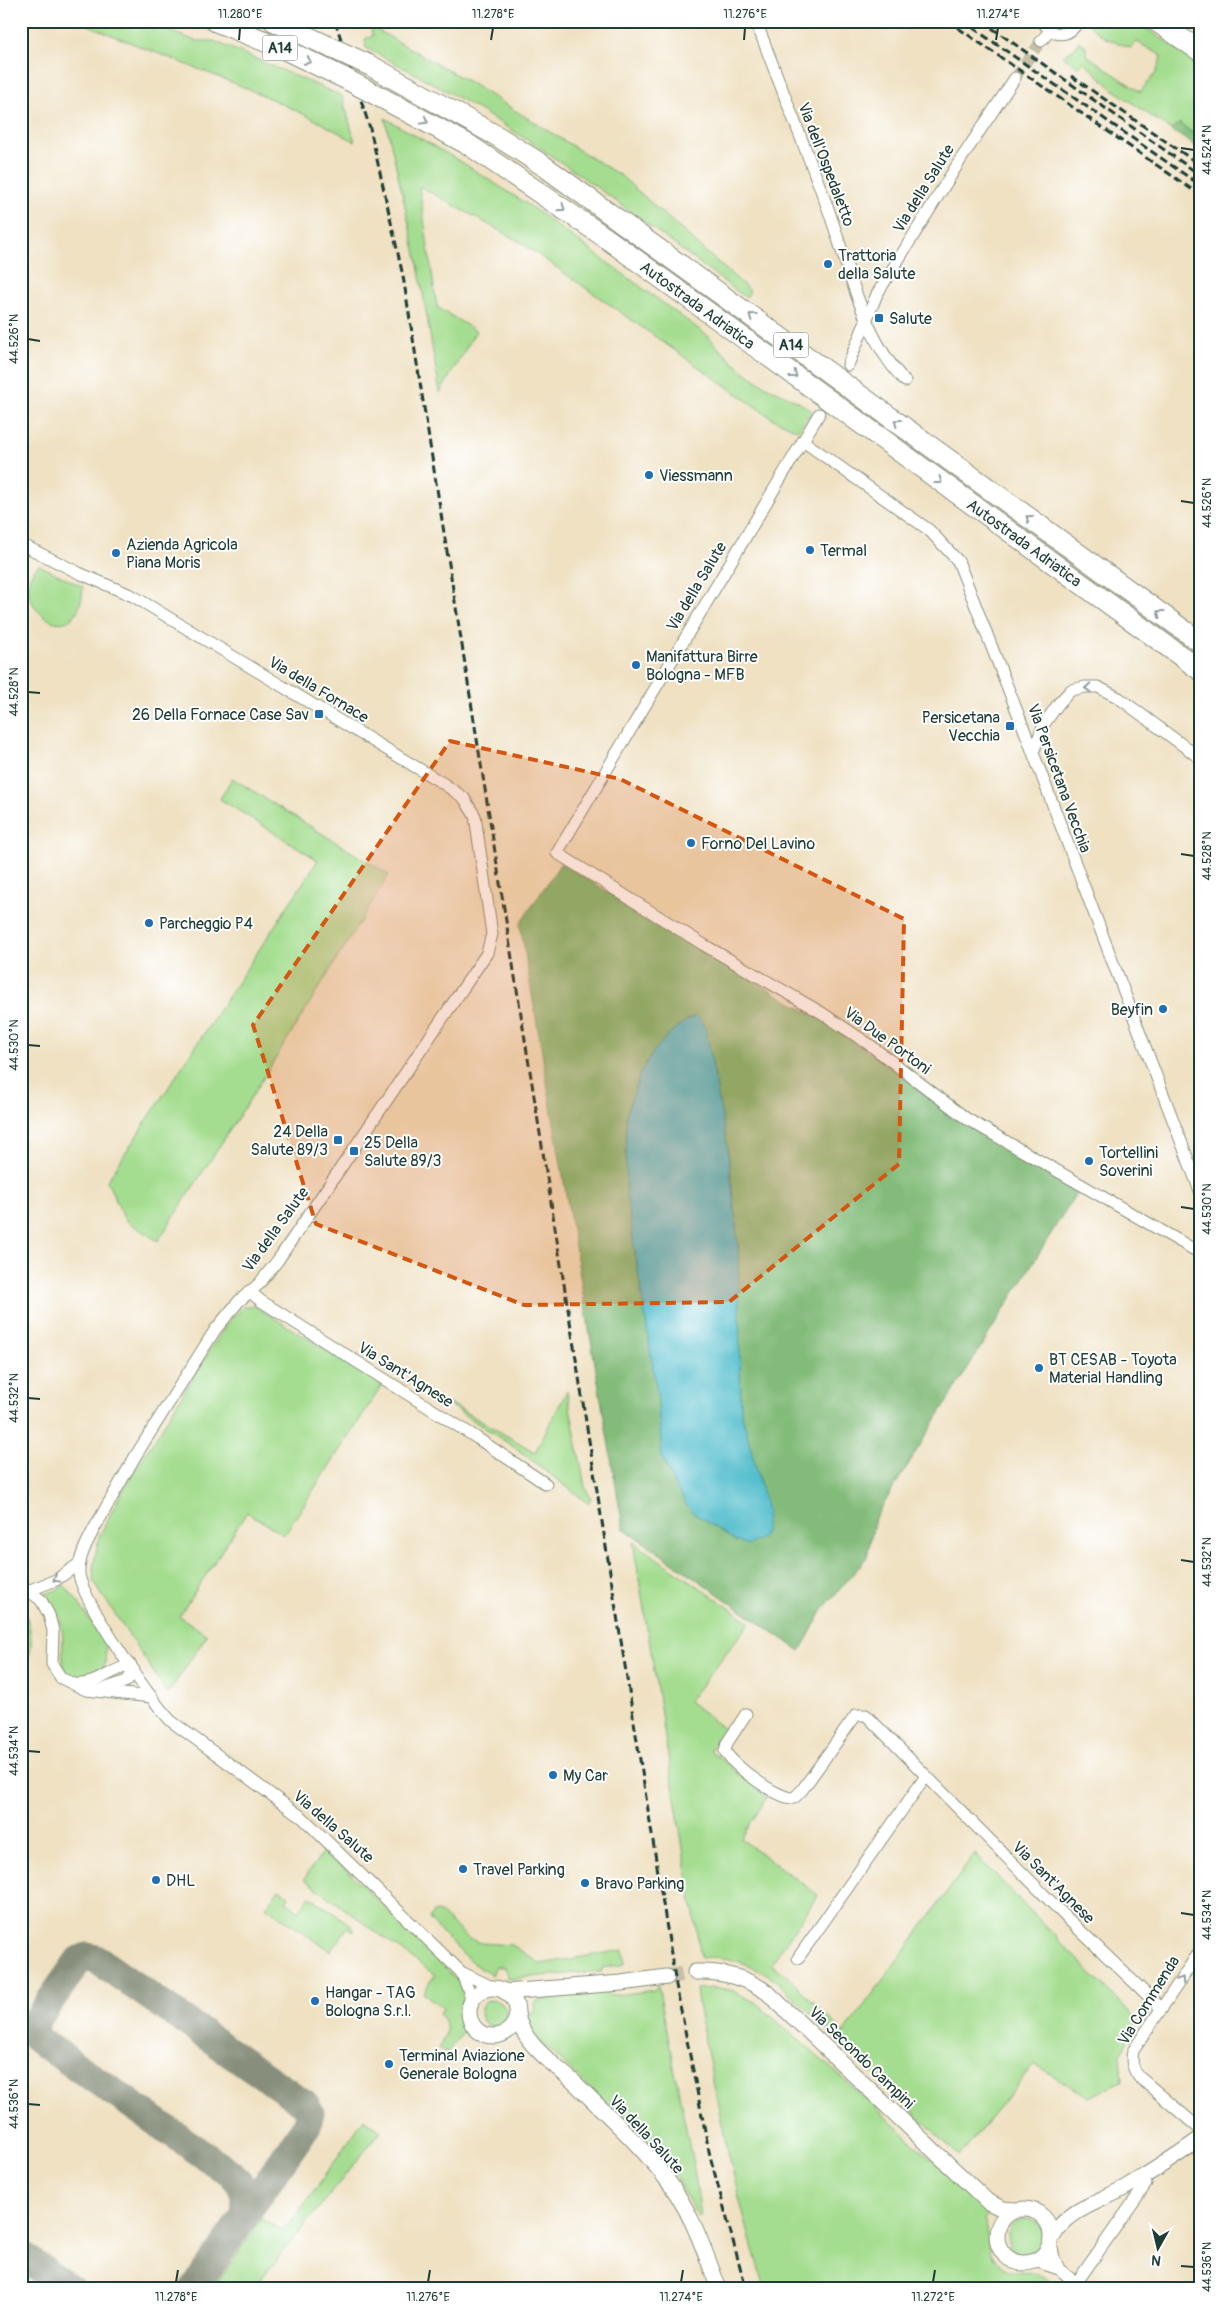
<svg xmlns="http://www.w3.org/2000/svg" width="1221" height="2310" viewBox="0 0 1221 2310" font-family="Pangolin,sans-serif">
  <rect width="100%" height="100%" fill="#fff"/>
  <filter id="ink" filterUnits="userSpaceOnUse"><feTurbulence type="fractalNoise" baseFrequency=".02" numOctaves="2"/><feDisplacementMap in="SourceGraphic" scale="10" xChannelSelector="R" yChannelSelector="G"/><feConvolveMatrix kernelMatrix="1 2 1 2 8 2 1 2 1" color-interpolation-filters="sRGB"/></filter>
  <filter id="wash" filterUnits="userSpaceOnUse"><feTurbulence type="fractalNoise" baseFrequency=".0096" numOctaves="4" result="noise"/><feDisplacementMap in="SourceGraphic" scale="20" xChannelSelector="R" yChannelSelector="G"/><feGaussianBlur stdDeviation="1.12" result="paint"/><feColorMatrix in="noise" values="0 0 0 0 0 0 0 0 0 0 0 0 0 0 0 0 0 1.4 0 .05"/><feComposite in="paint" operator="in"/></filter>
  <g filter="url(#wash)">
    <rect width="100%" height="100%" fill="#efe1c2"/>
    <!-- green -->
    <g fill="#a4dd8f" stroke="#628d62">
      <path d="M79,21H141L196,41H214L342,96L355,142C269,90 171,62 79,21Z"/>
      <polygon points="1089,21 1136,21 1200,65 1200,99 1196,100 1193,108 1200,122 1200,132 1191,132 1180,124 1171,130 1114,90 1084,62 1078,67 1063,56 1074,49 1079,41 1085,45 1088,56 1140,92 1156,73 1162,56 1137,42 1131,48 1105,38 1090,26"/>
      <path d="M370,26L469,82L621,176L750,291L746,298C666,239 587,176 502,124C458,96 412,72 366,48L365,39L373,36Z"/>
      <path d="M385,118L463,163L530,206L708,336C723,354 740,370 761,383C778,393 795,398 812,411L798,430L773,419L520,242L419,186L437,307L476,331L440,393L417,259Z"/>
      <path d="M39,565L83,587C78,664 0,597 39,565Z"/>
      <polygon points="232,778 389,875 259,1085 158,1241 125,1220 107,1181 318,860 220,799"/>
      <polygon points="244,1306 254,1306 383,1384 284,1535 247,1512 179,1616 207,1635 168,1694 93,1581 94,1562 99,1537 121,1493 226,1325"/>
      <polygon points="567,1391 585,1487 591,1498 588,1503 517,1449 448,1404 453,1405 535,1452"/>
      <path d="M633,1542L750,1622L689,1701L725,1730L710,1750L767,1797L741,1839L818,1895L771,1964L785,1974L844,2033L975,1854L1138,2021L1120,2055L1122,2081L1089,2097L1034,2064L959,2156L778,1982C757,1966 728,1954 701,1958Z"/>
      <path d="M64,1585L78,1602L106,1646L105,1665L92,1677C52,1685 66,1649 62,1629C60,1615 54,1604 45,1594L55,1591Z"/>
      <path d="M21,1613L27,1617C33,1641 34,1649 21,1672Z"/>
      <path d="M324,1850L328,1851L461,1984L467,1998L465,2010L467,2027L446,2054L439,2049C446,2037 451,2023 439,2014L443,2008L423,1993L435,1975L304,1879Z"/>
      <polygon points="279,1889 289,1896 286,1902 299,1911 310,1896 352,1926 354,1931 348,1927 331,1951 266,1907"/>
      <path d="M438,1911L469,1939L481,1943L512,1945L541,1964L623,1950L625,1964L602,1968V1971L507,1979L506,1968L496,1966L492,1975C467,1963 448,1938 429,1919L433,1912Z"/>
      <polygon points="658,1985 695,2175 701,2217 698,2217 676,2178 663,2162 573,2072 529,2031 533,2026 527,2018 536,2008 534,2002 564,1995 606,1992 610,1996 654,1990"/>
      <path d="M717,1988L731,1990L755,2002L878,2109L978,2204L988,2215L984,2219C990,2231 986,2245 993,2256C1009,2280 1022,2268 1042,2276C1048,2278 1053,2283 1058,2287L1057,2289H765C735,2195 716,2100 698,2004L696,1989Z"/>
      <circle cx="493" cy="2013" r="13"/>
      <polygon points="364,2119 381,2131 253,2289 213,2289 261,2219 282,2230 298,2214"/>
      <circle cx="1025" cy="2236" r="18"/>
    </g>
    <!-- forest -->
    <g fill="#83bc7a" stroke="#517c57">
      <polygon points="1180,123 1191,132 1200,132 1200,149 1171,130"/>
      <polygon points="561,863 720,961 816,1017 876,1057 964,1122 1078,1190 875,1518 867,1557 824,1608 800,1651 623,1528 520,924"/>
    </g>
    <!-- water -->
    <polygon fill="#51bdcc" stroke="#387d80" points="696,1016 703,1022 706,1030 728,1149 738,1245 741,1411 767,1510 766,1529 762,1538 748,1545 735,1541 690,1510 673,1483 662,1457 657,1394 626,1194 626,1115 641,1071 653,1052 668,1035 688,1019"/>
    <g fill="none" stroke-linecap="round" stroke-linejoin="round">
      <!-- taxiway -->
      <g stroke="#878f7b" stroke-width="29">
        <polyline points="21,2255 70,2289"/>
        <path d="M194,2289L307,2125L310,2112L305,2104L293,2096L96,1959L87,1957L79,1960L36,2021L34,2032L37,2039L233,2175C245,2187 249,2202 243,2219"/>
      </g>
    </g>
  </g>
  <g filter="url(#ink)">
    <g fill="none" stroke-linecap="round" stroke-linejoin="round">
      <!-- street-tunnel -->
      <polyline stroke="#c5c0a6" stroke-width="11" stroke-dasharray="11 5.5" stroke-linecap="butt" points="1015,78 1041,41"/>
      <!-- secondary-tunnel -->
      <polyline stroke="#c5c0a6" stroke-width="15" stroke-dasharray="15 8" stroke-linecap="butt" points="667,1977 695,1972"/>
      <defs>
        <g id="street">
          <path d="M756,21C779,83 804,144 827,206C848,263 862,337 905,381"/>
          <path d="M1043,21C1051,38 1070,38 1078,21"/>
          <polyline points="1041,41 1050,31"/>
          <polyline points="848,365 877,294 961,159 1015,78"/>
          <polyline points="819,414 557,853 704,945 822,1013 870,1045 967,1119 1200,1253"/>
          <polyline points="803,441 929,530 958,561 1024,729 1200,1191"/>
          <path d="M21,544L79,573L133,596L444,784L464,798L475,816L492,934L487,953L278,1260L259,1284L239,1301L215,1330L136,1455L95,1527C88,1541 78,1557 79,1574C82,1600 150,1699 171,1721L303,1818L461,1972L494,1988"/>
          <polyline points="1033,752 1044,724 1059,703 1071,690 1085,687 1098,687 1119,698 1200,758"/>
          <polyline points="249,1291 261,1301 477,1438 546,1484"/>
          <polyline points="21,1585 41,1600 49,1615 53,1631 52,1664 61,1678 86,1690 152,1697"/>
          <polyline points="30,1590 56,1580 80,1563"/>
          <path d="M76,1684C96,1686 111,1669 131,1665"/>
          <polyline points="101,1690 127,1681 134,1670"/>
          <path d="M746,1714L727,1743L725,1751C732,1765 779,1800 794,1798L802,1790L856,1715H866L1067,1918L1162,2009"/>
          <path d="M1200,1951L1133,2051C1131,2061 1132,2067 1138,2076L1200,2129"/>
          <polyline points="798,1958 926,1776"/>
          <polyline points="461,1972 470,1994 470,2005"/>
          <polyline points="1051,2243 1054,2258 1059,2269"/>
          <polyline points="1035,2261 1059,2269 1081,2287"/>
          <polyline points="1072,2289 1146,2184"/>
        </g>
        <g id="secondary">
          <path d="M695,1972C722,1971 746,1977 768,1993L988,2202L1003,2209L1015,2210"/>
          <circle cx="493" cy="2012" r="24"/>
          <polyline points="505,1992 621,1983 667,1977"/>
          <path d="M517,2014C522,2044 556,2065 577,2085C606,2114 639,2143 664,2176C691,2209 704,2250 719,2289"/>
          <circle cx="1024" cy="2236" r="27"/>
          <path d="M1052,2238C1067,2209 1100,2202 1126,2187C1152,2172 1176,2156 1200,2139"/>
        </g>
        <g id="highway">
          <polyline points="215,21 286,50 344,78"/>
          <polyline points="274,21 332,48"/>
          <polyline points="1156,21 1200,51"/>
          <polyline points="371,66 497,136 544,166 1200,642"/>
          <path id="s1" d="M382,98L469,145L606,238L1200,670"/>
        </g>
      </defs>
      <!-- street casing -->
      <use href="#street" stroke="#878f7b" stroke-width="13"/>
      <!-- secondary casing -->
      <use href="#secondary" stroke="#878f7b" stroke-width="17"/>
      <!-- highway casing -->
      <use href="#highway" stroke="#878f7b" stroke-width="22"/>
      <!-- street -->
      <use href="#street" stroke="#fff" stroke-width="11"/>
      <!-- secondary -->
      <use href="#secondary" stroke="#fff" stroke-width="15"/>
      <!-- highway -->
      <use href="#highway" stroke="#fff" stroke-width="20"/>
      <!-- rail -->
      <g stroke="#1f3d34" stroke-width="3" stroke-dasharray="8 4" stroke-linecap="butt">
        <polyline points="335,21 370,128 403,276 676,1985 710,2156 746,2289"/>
        <polyline points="948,21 1200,195"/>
        <polyline points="963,21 1200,185"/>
        <polyline points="982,21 1200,175"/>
        <polyline points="1071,76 1200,165"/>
      </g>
      <defs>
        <g id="highway-bridge">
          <polyline points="332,48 371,66"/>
          <polyline points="344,78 382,98"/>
        </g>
      </defs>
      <!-- highway-bridge casing -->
      <use href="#highway-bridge" stroke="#878f7b" stroke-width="22" stroke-linecap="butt"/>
      <!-- highway-bridge -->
      <use href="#highway-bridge" stroke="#fff" stroke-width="20"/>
    </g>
    <!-- one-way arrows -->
    <defs><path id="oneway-chevron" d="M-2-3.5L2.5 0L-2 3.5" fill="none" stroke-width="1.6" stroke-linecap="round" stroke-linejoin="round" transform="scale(1.25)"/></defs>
    <g stroke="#8f9e9a">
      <use href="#oneway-chevron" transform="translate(308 61) rotate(26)"/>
      <use href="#oneway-chevron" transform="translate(425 121) rotate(29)"/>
      <use href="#oneway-chevron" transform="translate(562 208) rotate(35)"/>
      <use href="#oneway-chevron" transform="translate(752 316) rotate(-144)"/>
      <use href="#oneway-chevron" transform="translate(794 375) rotate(36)"/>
      <use href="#oneway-chevron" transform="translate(897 422) rotate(-144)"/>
      <use href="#oneway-chevron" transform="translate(939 481) rotate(36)"/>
      <use href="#oneway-chevron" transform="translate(1029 518) rotate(-144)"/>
      <use href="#oneway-chevron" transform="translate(1160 613) rotate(-144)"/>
      <use href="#oneway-chevron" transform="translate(1088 688) rotate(177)"/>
      <use href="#oneway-chevron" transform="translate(56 1579) rotate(151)"/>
      <use href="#oneway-chevron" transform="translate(1181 1980) rotate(-57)"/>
    </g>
  </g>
  <!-- marked area -->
  <path fill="#d45610" fill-opacity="0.2" stroke="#d45610" stroke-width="4" stroke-dasharray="10 6" stroke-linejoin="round" d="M450,741L620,779L904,919L899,1164L729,1302L524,1305L316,1224L253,1025Z"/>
  <!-- ticks -->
  <path fill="none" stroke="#1f3d34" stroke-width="2" d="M239,40L240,28M491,40L493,28M744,40L745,28M996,40L998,28M1181,148L1194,150M28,339L40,341M1181,501L1194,503M28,692L40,693M1181,854L1194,856M28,1045L40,1046M1181,1207L1194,1209M28,1398L40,1399M1181,1560L1194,1562M28,1751L40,1752M1181,1913L1194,1915M28,2104L40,2105M1181,2266L1194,2267M176,2282L178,2270M428,2282L430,2270M681,2282L683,2270M933,2282L935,2270"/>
  <!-- markers -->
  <g fill="#1f6fb2" stroke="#fff" stroke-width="2">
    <circle cx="828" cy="264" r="5"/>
    <rect x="874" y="313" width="10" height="10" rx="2.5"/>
    <circle cx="649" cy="475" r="5"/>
    <circle cx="810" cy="550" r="5"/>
    <circle cx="116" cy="553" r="5"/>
    <circle cx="636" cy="665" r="5"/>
    <rect x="314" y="709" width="10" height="10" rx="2.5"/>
    <rect x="1005" y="721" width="10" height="10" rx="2.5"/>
    <circle cx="691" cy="843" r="5"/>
    <circle cx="149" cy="923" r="5"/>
    <circle cx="1163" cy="1009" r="5"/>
    <rect x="333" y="1135" width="10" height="10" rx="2.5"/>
    <rect x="349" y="1146" width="10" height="10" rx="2.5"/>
    <circle cx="1089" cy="1161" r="5"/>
    <circle cx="1039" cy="1368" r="5"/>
    <circle cx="553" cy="1775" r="5"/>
    <circle cx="463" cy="1869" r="5"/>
    <circle cx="156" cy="1880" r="5"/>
    <circle cx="585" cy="1883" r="5"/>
    <circle cx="315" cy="2001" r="5"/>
    <circle cx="389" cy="2064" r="5"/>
  </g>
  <g text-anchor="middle" stroke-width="4" stroke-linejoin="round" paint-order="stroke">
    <!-- shield labels -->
    <g fill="#fff" stroke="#627771" stroke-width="1">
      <rect x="262.5" y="35.5" width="35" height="25" rx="4"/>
      <rect x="773.5" y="332.5" width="35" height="25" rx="4"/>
    </g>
    <g font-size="15" font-weight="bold" fill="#1f3d34">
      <text x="280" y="53">A14</text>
      <text x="791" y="350">A14</text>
    </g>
    <!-- street labels -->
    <g font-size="16" fill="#1f3d34" stroke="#fff">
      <text transform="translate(827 164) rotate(69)" y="6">Via dell'Ospedaletto</text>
      <text transform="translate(923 188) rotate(-58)" y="6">Via della Salute</text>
      <text dy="6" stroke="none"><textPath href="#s1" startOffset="378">Autostrada Adriatica</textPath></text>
      <text dy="6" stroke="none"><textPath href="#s1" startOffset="782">Autostrada Adriatica</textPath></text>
      <text transform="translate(696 586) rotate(-59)" y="6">Via della Salute</text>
      <text transform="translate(319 689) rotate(31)" y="6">Via della Fornace</text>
      <text transform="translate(1060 778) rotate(70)" y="6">Via Persicetana Vecchia</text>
      <text transform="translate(888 1040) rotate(36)" y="6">Via Due Portoni</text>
      <text transform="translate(275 1229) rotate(-54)" y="6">Via della Salute</text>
      <text transform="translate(406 1374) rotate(32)" y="6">Via Sant'Agnese</text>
      <text transform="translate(334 1826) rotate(41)" y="6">Via della Salute</text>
      <text transform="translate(1054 1882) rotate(45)" y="6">Via Sant'Agnese</text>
      <text transform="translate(1148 2000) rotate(-58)" y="6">Via Commenda</text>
      <text transform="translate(862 2057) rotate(44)" y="6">Via Secondo Campini</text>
      <text transform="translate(647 2134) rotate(47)" y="6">Via della Salute</text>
    </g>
    <!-- poi labels -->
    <g font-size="16" fill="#1f3d34" stroke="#fff" text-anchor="start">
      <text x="838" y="261">Trattoria<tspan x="838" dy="18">della Salute</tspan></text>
      <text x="889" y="324">Salute</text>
      <text x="659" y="481">Viessmann</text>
      <text x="126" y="550">Azienda Agricola<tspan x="126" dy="18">Piana Moris</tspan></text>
      <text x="820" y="556">Termal</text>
      <text x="646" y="662">Manifattura Birre<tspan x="646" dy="18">Bologna - MFB</tspan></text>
      <text x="309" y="720" text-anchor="end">26 Della Fornace Case Sav</text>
      <text x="1000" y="723" text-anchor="end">Persicetana<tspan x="1000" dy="18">Vecchia</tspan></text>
      <text x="701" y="849">Forno Del Lavino</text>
      <text x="159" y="929">Parcheggio P4</text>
      <text x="1153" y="1015" text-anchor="end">Beyfin</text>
      <text x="328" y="1137" text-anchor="end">24 Della<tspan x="328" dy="18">Salute 89/3</tspan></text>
      <text x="364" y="1148">25 Della<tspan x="364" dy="18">Salute 89/3</tspan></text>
      <text x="1099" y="1158">Tortellini<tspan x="1099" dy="18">Soverini</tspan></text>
      <text x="1049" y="1365">BT CESAB - Toyota<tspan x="1049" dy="18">Material Handling</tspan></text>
      <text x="563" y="1781">My Car</text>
      <text x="473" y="1875">Travel Parking</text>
      <text x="166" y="1886">DHL</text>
      <text x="595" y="1889">Bravo Parking</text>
      <text x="325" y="1998">Hangar - TAG<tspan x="325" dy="18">Bologna S.r.l.</tspan></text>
      <text x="399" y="2061">Terminal Aviazione<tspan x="399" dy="18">Generale Bologna</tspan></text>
    </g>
  </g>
  <!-- margin -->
  <rect width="1221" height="2310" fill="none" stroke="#fff" stroke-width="55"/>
  <!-- north arrow -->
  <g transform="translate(1158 2248) rotate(188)" stroke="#ffffff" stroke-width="4" paint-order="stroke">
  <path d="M0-4L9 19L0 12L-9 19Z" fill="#1f3d34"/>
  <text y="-8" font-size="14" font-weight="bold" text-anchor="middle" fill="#1f3d34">N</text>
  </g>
  <rect x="28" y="28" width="1166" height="2254" fill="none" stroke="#1f3d34" stroke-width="2"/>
  <g font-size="12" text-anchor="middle" fill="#1f3d34">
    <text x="240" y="18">11.280°E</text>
    <text x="493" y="18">11.278°E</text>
    <text x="745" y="18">11.276°E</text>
    <text x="998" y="18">11.274°E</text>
    <text transform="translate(1207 150) rotate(-90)" y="4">44.524°N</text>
    <text transform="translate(14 339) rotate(-90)" y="4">44.526°N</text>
    <text transform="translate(1207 503) rotate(-90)" y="4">44.526°N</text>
    <text transform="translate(14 692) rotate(-90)" y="4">44.528°N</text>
    <text transform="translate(1207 856) rotate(-90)" y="4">44.528°N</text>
    <text transform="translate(14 1045) rotate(-90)" y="4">44.530°N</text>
    <text transform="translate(1207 1209) rotate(-90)" y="4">44.530°N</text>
    <text transform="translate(14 1398) rotate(-90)" y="4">44.532°N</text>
    <text transform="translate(1207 1562) rotate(-90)" y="4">44.532°N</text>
    <text transform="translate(14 1751) rotate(-90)" y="4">44.534°N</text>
    <text transform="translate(1207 1915) rotate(-90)" y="4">44.534°N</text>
    <text transform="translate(14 2104) rotate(-90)" y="4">44.536°N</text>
    <text transform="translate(1207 2267) rotate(-90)" y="4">44.536°N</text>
    <text x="176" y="2301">11.278°E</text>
    <text x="428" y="2301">11.276°E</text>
    <text x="681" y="2301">11.274°E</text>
    <text x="933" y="2301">11.272°E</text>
  </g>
</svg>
